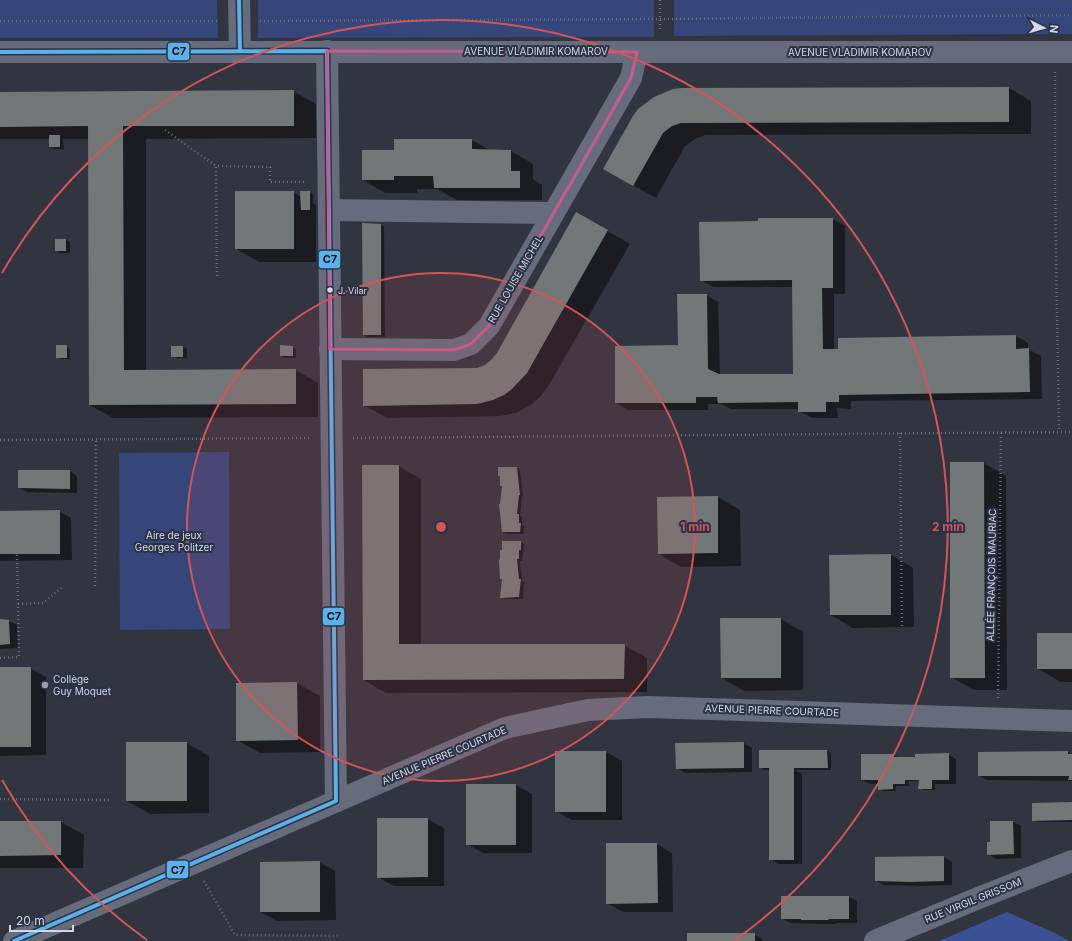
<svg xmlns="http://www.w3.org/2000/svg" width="1072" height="941" viewBox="0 0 1072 941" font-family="Inter,sans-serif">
  <rect width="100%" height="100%" fill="#31353f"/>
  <!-- green -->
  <g fill="#35467a">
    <polygon points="0,0 217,0 218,38 0,38"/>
    <polygon points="258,0 654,0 654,37 258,38"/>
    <polygon points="674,0 1072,0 1072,34 674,36"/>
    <polygon points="229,452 230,629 120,630 119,453"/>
  </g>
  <!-- forest -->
  <polygon fill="#3b5196" points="1007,912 1057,934 1069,941 939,941"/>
  <!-- shadow -->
  <g fill="#0007">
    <polygon points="1009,88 1031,101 1031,134 705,135 695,139 685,146 656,198 604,169 664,93"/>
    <polygon points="293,91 316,104 316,138 146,139 146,371 296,370 318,383 318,417 113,418 90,405 89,139 63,139 64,149 54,149 50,147 50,139 0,139 0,93"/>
    <polygon points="395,140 472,140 491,151 511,151 533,164 533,179 542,185 542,200 457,200 437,189 417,189 417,193 385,193 363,180 395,151"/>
    <polygon points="293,192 301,197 310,192 313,194 313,203 316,205 316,262 259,262 236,249"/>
    <polygon points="577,213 630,244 549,385 540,397 531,405 516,413 500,416 387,418 364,405 364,370 481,368 489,364 498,354"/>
    <polygon points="833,219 845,226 845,294 834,294 834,350 839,350 839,339 1016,336 1028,343 1028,349 1041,356 1042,399 851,401 851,409 837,408 838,418 812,418 799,411 799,409 731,409 721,404 708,404 708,410 628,410 616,403 679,346 706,295 718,302 720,375 794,375 793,287 713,287 701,280 759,222"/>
    <polygon points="381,225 384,227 385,337 367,337 364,335"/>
    <polygon points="56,240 66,240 70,242 70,253 60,253 56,250"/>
    <polygon points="66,346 70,349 70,359 61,359 57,357"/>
    <polygon points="172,347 183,347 187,349 187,358 176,358 172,356"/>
    <polygon points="292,347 296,349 296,358 285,358 281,356"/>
    <polygon points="984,463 1006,476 1007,690 974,690 951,677"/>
    <polygon points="398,466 421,479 421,645 624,645 647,658 647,692 386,693 364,680"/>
    <polygon points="517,468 520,470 523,496 522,496 520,516 522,517 522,525 524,526 524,534 506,534 503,532"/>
    <polygon points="70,471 77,476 77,493 27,492 19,488"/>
    <polygon points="718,497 740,510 741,566 681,567 659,554"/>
    <polygon points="59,511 71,518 72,560 0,561 0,512"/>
    <polygon points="520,542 524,544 522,561 520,561 522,581 524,582 523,599 505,599 501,597"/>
    <polygon points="891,555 913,568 914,627 853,628 831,615"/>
    <polygon points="781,619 803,632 803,690 744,691 722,678"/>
    <polygon points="0,620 9,621 17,625 18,648 0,649"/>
    <polygon points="1072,634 1072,682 1061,682 1038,669"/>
    <polygon points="0,668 30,668 46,677 46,755 0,756"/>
    <polygon points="297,683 320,696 320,752 260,753 237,740 237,684"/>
    <polygon points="187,743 209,756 209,813 150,814 127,801"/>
    <polygon points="744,743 752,748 752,772 685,773 677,768"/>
    <polygon points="760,751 827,751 831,753 831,770 795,770 802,774 802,864 778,864 770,859 770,770 764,770 760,767"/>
    <polygon points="606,752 622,761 622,820 572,820 556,811"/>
    <polygon points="1068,752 1072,754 1072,781 987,780 979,776 979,753"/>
    <polygon points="948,754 956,759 956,784 935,784 935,790 923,790 919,788 920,781 908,781 909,786 896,786 896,791 883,791 879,789 879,784 870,784 862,780 862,755 894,755 900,758 916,758"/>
    <polygon points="516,785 532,794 532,853 483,853 467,844"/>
    <polygon points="1072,803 1072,822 1037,822 1033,820"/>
    <polygon points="428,819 444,828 444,886 394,886 378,877"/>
    <polygon points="0,822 61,822 84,835 83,868 0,868"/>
    <polygon points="1013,822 1021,826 1021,858 996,859 988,854"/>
    <polygon points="657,844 672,853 673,912 623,912 607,903"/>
    <polygon points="944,857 952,862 952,885 919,886 884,885 876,881"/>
    <polygon points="319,862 335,871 336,920 277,921 261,912"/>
    <polygon points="782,897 849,897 857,901 857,923 836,923 836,924 824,924 790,923 782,918"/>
    <polygon points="754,934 762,939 762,941 688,941"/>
  </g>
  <!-- building -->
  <g fill="#727878">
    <polygon points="1009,87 1009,122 681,123 672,126 663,133 633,186 603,169 633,116 638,109 654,97 673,89 682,88"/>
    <polygon points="294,90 294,126 123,126 124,370 296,369 296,404 89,405 88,126 0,127 0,92"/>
    <rect x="49" y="135" width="11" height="12"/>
    <polygon points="394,139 472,139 472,149 511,150 511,171 520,171 520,188 434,188 433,176 394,176 394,180 362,180 362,150 394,150"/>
    <rect x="235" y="191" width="59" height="58"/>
    <polygon points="300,191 310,191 310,210 301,210"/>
    <polygon points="576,212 608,230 527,373 512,389 504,395 493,400 477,404 363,406 363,369 477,368 485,365 491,360 497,353"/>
    <polygon points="758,218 833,218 833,288 822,288 823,349 838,349 838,338 1016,335 1016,349 1029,348 1030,392 839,395 839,402 826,402 826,412 798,412 798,402 718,403 717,397 696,397 696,403 615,403 615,346 678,345 677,294 707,294 708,369 719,374 793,374 792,280 700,281 699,222 758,221"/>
    <polygon points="362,223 381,224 381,335 363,335"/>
    <rect x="55" y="239" width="11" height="12"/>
    <rect x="56" y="345" width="11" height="13"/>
    <polygon points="280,345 293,346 293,356 280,356"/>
    <rect x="171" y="346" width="12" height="11"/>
    <polygon points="950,462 984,462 985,678 950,678"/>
    <polygon points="362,465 399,465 399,644 625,644 624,679 363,680"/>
    <polygon points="498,467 517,467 520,495 519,495 517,514 519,514 519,523 521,523 520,532 502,532 499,504 500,504 502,486 500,486 500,476 498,476"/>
    <polygon points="18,470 70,470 70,489 18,488"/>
    <polygon points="718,496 718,553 658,554 657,497"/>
    <polygon points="60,510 60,554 0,554 0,511"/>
    <polygon points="502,541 521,541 521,550 519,550 519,559 517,559 519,579 521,579 519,597 500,598 502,579 500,579 499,560 500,559 500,550 502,550"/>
    <polygon points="891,554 891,615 830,615 829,555"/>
    <polygon points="720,618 781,618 781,678 721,678"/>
    <polygon points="0,619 9,620 10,644 0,645"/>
    <rect x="1037" y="633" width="35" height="36"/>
    <rect x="0" y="667" width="31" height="80"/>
    <polygon points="297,682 298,740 236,741 236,683"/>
    <rect x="126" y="742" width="61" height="59"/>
    <polygon points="744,742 744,768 676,769 675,743"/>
    <polygon points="759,750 827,750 828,768 794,768 794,860 769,860 769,768 759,768"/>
    <rect x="555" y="751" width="51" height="61"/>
    <polygon points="1068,751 1068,754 1072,754 1072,780 1068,780 1069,776 978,776 978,752"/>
    <polygon points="949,753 949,780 932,780 932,789 918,789 919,780 905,780 905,784 893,784 893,789 878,790 878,780 861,780 861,754 894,754 894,757 915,757 915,754"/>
    <rect x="466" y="784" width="50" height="61"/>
    <polygon points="1072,802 1072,820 1032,821 1032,803"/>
    <polygon points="377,818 428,818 428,877 377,878"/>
    <polygon points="0,821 61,821 61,855 0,856"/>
    <polygon points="990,821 1013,821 1014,854 987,855 987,842 990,842"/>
    <polygon points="606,843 657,843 658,903 606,904"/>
    <polygon points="944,856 944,881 910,882 875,881 875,857"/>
    <polygon points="320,861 320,912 260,912 260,862"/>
    <polygon points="781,896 849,896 849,919 829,919 828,920 801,920 801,919 781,919"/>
    <rect x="687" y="933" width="68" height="8"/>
  </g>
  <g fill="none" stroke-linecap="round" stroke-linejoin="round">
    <!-- path -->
    <g stroke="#686d7a" stroke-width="2.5" stroke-dasharray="1 3" stroke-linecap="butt">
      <polyline points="660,0 660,31"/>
      <polyline points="0,21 217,21"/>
      <polyline points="260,21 660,19 1072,15"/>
      <polyline points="1055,72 1055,192 1059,432"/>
      <polyline points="165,130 216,166"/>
      <polyline points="217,276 216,166 270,167 270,182 307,182"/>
      <polyline points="900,433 902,628"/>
      <polyline points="353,438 1072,432"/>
      <polyline points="0,440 310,438"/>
      <polyline points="95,586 96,440"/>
      <polyline points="18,604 43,603 64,586"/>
      <polyline points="0,658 19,657 17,554"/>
      <polyline points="998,698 1001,432"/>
      <polyline points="0,799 109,800"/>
      <polyline points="204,881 235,935 338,936"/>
    </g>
    <!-- minor -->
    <g stroke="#666c7c" stroke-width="22">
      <polyline points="239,0 240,51"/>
      <polyline points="327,51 336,801"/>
      <polyline points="0,52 1072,52"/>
      <polyline points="329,210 553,213"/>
      <polyline points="330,349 454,350 471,344 489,326 631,78 637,52"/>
      <polyline points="14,941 505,728 588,710 648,707 1072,721"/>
      <polyline points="875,941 976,899 1072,861"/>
    </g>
    <defs>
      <g id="bus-1">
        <polyline points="239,0 240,51"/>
        <polyline points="0,52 327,51 336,801 14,941"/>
      </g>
    </defs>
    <!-- bus-1 casing -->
    <use href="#bus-1" stroke="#2b3245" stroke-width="7"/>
    <!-- bus-1 -->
    <use href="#bus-1" stroke="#5ab2eb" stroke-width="4"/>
  </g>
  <!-- marked area -->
  <path fill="none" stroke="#c85b8b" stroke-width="3" stroke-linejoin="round" d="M327,51L637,52L631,78L489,326L471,344L454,350L330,349Z"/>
  <!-- distance rings -->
  <circle cx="441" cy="527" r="254" fill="#d55457" fill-opacity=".12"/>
  <g fill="none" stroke="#d55457" stroke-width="2">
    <circle cx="441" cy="527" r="254"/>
    <path d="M147 940A507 507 0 0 1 2 780M2 273A507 507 0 1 1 735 940"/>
  </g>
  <!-- markers -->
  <circle fill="#d3d8e4" stroke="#2b3245" stroke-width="1.5" cx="330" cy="290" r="3.5"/>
  <circle fill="#9a9faa" stroke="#2b3245" stroke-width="1.5" cx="45" cy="685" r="4"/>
  <g text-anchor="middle" stroke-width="4" stroke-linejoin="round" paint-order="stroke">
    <!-- bus labels -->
    <g font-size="9" fill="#d3d8e4" stroke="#2b3245" text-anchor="start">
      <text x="338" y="294">J. Vilar</text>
    </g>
    <!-- street labels -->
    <g font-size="10" fill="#d3d8e4" stroke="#2b3245">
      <text x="536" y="55">AVENUE VLADIMIR KOMAROV</text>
      <text x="860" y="56">AVENUE VLADIMIR KOMAROV</text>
      <text transform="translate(515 279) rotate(-60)" y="4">RUE LOUISE MICHEL</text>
      <text transform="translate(991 575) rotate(-89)" y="4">ALLÉE FRANÇOIS MAURIAC</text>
      <text transform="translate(772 710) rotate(2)" y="4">AVENUE PIERRE COURTADE</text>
      <text transform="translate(444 755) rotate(-23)" y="4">AVENUE PIERRE COURTADE</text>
      <text transform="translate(973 900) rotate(-22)" y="4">RUE VIRGIL GRISSOM</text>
    </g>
    <!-- park labels -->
    <g font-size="10" fill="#d6dff5" stroke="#2b3245">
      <text x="174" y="539">Aire de jeux<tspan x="174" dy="12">Georges Politzer</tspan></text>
    </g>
    <!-- poi labels -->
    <g font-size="10" fill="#d3d8e4" stroke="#2b3245" text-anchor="start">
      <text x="53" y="683">Collège<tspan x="53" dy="12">Guy Moquet</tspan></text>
    </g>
  </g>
  <circle cx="441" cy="527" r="6" fill="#d55457" stroke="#2b3245" stroke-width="2"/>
  <g font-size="12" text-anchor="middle" font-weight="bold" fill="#d55457" stroke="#2b3245" stroke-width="4" stroke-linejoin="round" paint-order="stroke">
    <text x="695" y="531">1 min</text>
    <text x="948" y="531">2 min</text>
  </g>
  <g stroke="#2b3245" stroke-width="1.5">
    <rect x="167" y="42" width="23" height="19" rx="4" fill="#5ab2eb"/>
    <rect x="318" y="250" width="23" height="19" rx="4" fill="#5ab2eb"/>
    <rect x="322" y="607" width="23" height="19" rx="4" fill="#5ab2eb"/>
    <rect x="166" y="860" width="23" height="19" rx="4" fill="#5ab2eb"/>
  </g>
  <g font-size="11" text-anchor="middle" font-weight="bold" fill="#111">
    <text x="179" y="55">C7</text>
    <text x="330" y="263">C7</text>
    <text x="334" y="620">C7</text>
    <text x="178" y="874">C7</text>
  </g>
  <!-- north arrow -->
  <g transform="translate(1044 28) rotate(96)" stroke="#2b3245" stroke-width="3" paint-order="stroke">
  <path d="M0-3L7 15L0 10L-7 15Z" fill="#d3d8e4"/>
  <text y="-6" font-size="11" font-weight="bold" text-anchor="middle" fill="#d3d8e4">N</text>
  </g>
  <!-- scale -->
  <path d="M10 925v6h63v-6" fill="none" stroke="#d3d8e4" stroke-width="2"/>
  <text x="16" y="925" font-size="12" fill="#d3d8e4" stroke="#2b3245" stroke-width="3" paint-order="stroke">20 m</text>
</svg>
